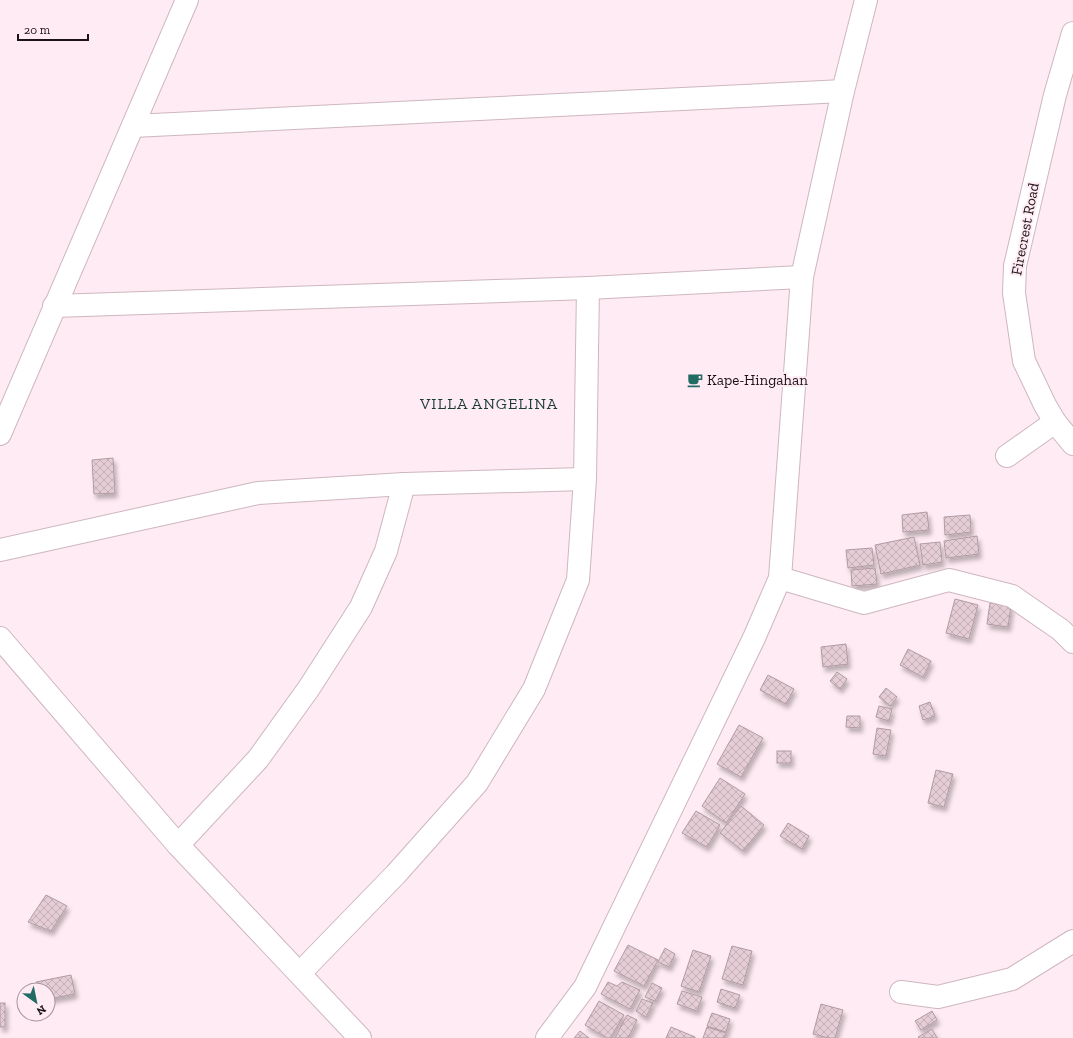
<svg xmlns="http://www.w3.org/2000/svg" width="1073" height="1038" viewBox="0 0 1073 1038" font-family="'Zilla Slab',serif">
  <defs>
    <pattern id="building-cross-hatch" width="8" height="8" patternUnits="userSpaceOnUse"><rect width="8" height="8" fill="#e5cdd6"/><path d="M0 0l8 8M0 8l8-8" fill="none" stroke="#c4afb7"/></pattern>
    <filter id="shadow"><feDropShadow dx="2.5" dy="4.5" stdDeviation="2" flood-color="#0004"/></filter>
  </defs>
  <rect width="100%" height="100%" fill="#ffebf3"/>
  <!-- building -->
  <g fill="url(#building-cross-hatch)" stroke="#b19aa3" filter="url(#shadow)">
    <polygon points="113,458 115,493 94,494 92,460"/>
    <polygon points="927,512 929,530 903,532 902,515"/>
    <polygon points="970,515 971,532 945,535 944,517"/>
    <polygon points="977,536 979,554 946,558 944,541"/>
    <polygon points="914,537 920,565 881,574 875,545"/>
    <polygon points="940,542 942,562 923,565 920,544"/>
    <polygon points="872,548 874,565 848,568 846,550"/>
    <polygon points="875,568 877,584 852,586 851,570"/>
    <polygon points="955,599 978,605 969,639 946,633"/>
    <polygon points="990,603 1011,606 1008,627 987,624"/>
    <polygon points="846,644 848,664 823,667 821,647"/>
    <polygon points="908,649 931,661 923,677 900,665"/>
    <polygon points="837,672 847,679 840,689 830,681"/>
    <polygon points="768,675 794,689 786,704 760,690"/>
    <polygon points="886,688 897,697 890,706 879,697"/>
    <polygon points="930,702 935,716 923,720 919,706"/>
    <polygon points="879,706 892,709 889,721 876,717"/>
    <polygon points="847,716 860,716 860,728 846,727"/>
    <polygon points="739,725 763,738 741,777 717,764"/>
    <polygon points="877,728 891,730 886,756 873,754"/>
    <rect x="777" y="751" width="14" height="12"/>
    <polygon points="936,770 953,774 944,807 928,803"/>
    <polygon points="720,778 745,794 726,823 702,806"/>
    <polygon points="741,806 764,825 743,851 720,833"/>
    <polygon points="696,811 720,825 707,847 682,833"/>
    <polygon points="788,823 809,836 802,849 780,836"/>
    <polygon points="46,895 67,906 51,931 28,922"/>
    <polygon points="628,945 658,960 644,986 614,971"/>
    <polygon points="732,946 752,951 743,985 722,979"/>
    <polygon points="665,948 675,954 669,967 658,962"/>
    <polygon points="693,950 711,956 699,992 681,986"/>
    <polygon points="71,975 75,994 48,999 48,990 38,990 36,982"/>
    <polygon points="608,982 617,986 622,982 640,990 630,1009 601,994"/>
    <polygon points="652,983 662,988 655,1001 645,997"/>
    <polygon points="721,989 740,995 735,1008 717,1002"/>
    <polygon points="682,991 702,997 697,1011 677,1004"/>
    <polygon points="642,999 653,1003 646,1017 636,1011"/>
    <polygon points="599,1001 624,1015 610,1038 607,1038 585,1025"/>
    <rect x="0" y="1003" width="5" height="24"/>
    <polygon points="821,1004 843,1010 835,1038 829,1038 813,1034"/>
    <polygon points="932,1011 937,1020 921,1030 915,1021"/>
    <polygon points="712,1013 730,1019 726,1032 707,1026"/>
    <polygon points="627,1015 637,1020 628,1038 615,1038"/>
    <polygon points="671,1027 695,1037 695,1038 666,1038"/>
    <polygon points="707,1027 726,1033 724,1038 703,1038"/>
    <polygon points="932,1029 937,1038 919,1038 918,1037"/>
    <polygon points="580,1031 589,1038 574,1038"/>
  </g>
  <g fill="none" stroke-linecap="round" stroke-linejoin="round">
    <defs>
      <g id="minor">
        <polyline points="1073,33 1055,95 1015,266 1014,293 1024,361 1045,405 1055,422 1073,444"/>
        <polyline points="133,126 843,91"/>
        <polyline points="54,306 588,288 802,277"/>
        <polyline points="0,434 187,0"/>
        <polyline points="1007,456 1055,422"/>
        <polyline points="0,550 258,493 404,484 585,479"/>
        <polyline points="780,578 864,603 949,580 1012,596 1061,630 1073,642"/>
        <polyline points="0,638 178,845 360,1038"/>
        <polyline points="178,845 258,759 309,688 361,607 386,551 404,484"/>
        <polyline points="300,973 396,874 477,783 534,689 578,580 585,479 588,288"/>
        <polyline points="901,992 938,997 1012,979 1073,941"/>
        <polyline points="547,1038 585,987 754,638 780,578 802,277 843,91 866,0"/>
      </g>
    </defs>
    <!-- minor casing -->
    <use href="#minor" stroke="#ceb7bf" stroke-width="24"/>
    <!-- minor -->
    <use href="#minor" stroke="#fff" stroke-width="22"/>
  </g>
  <!-- icons -->
  <defs>
    <symbol id="cafe-bare" viewBox="-9 -9 18 18"><path d="M-5.5-4.5H6V0H3Q3 3.5 0 3.5H-2.5Q-5.5 3.5-5.5 0ZM3-3.2v2h1.7v-2ZM-6 4.5H4V6H-6Z" fill="#226b64" stroke="#ffebf3" stroke-width="2.5" paint-order="stroke"/></symbol>
  </defs>
  <g fill-rule="evenodd">
    <use href="#cafe-bare" x="684" y="369" width="22" height="22"/>
  </g>
  <g text-anchor="middle" stroke-width="4" stroke-linejoin="round" paint-order="stroke">
    <!-- street labels -->
    <g font-size="15" fill="#1b1316" stroke="#ffebf3">
      <text transform="translate(1025 229) rotate(-79)" y="5">Firecrest Road</text>
    </g>
    <!-- poi labels -->
    <g font-size="15" fill="#1b1316" stroke="#ffebf3" text-anchor="start">
      <text x="707" y="385">Kape-Hingahan</text>
    </g>
    <!-- neighbourhood labels -->
    <g font-size="16" letter-spacing="1" fill="#1a3c38" stroke="#ffebf3">
      <text x="489" y="409">VILLA ANGELINA</text>
    </g>
  </g>
  <!-- north arrow -->
  <g transform="translate(36 1002) rotate(147)"><circle r="19" fill="#ffebf3" stroke="#a4959b"/>
  <path d="M0-3L7 15L0 10L-7 15Z" fill="#226b64"/>
  <text y="-6" font-size="11" font-weight="bold" text-anchor="middle" fill="#1b1316">N</text>
  </g>
  <!-- scale -->
  <path d="M18 34v6h70v-6" fill="none" stroke="#1b1316" stroke-width="2"/>
  <text x="24" y="34" font-size="12" fill="#1b1316" stroke="#ffebf3" stroke-width="3" paint-order="stroke">20 m</text>
</svg>
